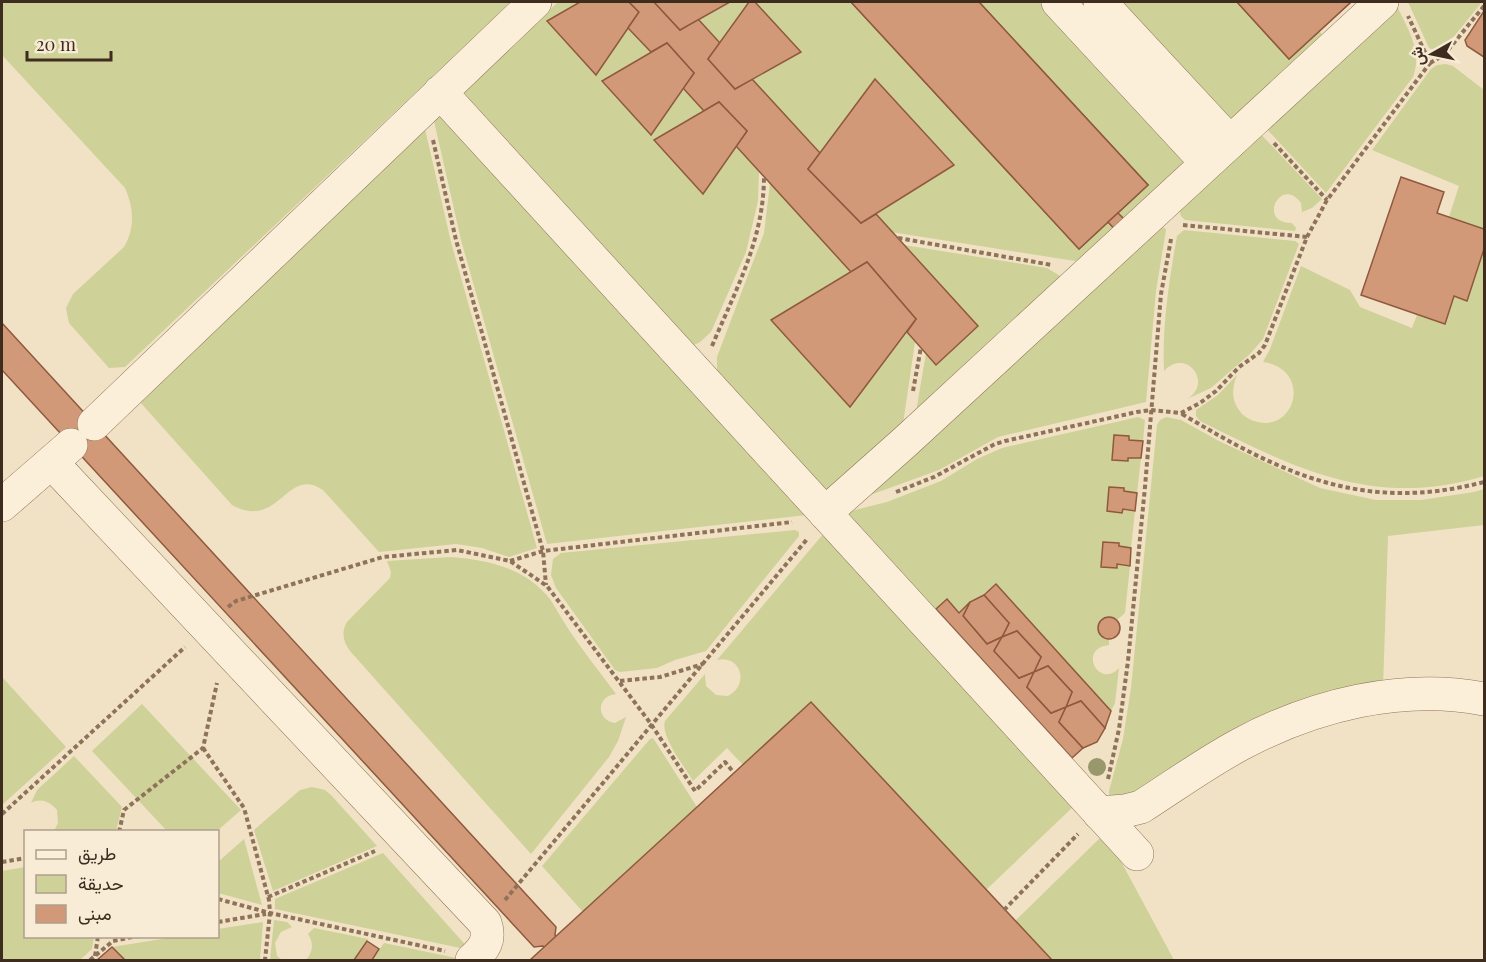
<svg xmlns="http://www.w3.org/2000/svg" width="1486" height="962" viewBox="0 0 1486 962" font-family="'Playfair Display',Vazirmatn,serif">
  <rect width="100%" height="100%" fill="#f1e2c6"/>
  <!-- green -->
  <g fill="#ced198">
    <path d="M2,2H511L125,367L109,368L69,323L66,308L73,294L124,247C135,228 134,208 125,188L2,55Z"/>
    <polygon points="558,2 580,2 547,21 596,75 628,28 651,52 602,81 650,135 683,88 704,111 654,140 736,146 759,171 758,201 746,252 711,332 700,342 694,345 463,92"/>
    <polygon points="730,2 749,2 720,43 698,19"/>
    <polygon points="755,2 851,2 1079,249 1108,222 1115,229 1082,259 1075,261 891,232 876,214 953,165 875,79 820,153 752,79 800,51"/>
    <polygon points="979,2 1051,2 1193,157 1125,220 1118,213 1148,185"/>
    <polygon points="1110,2 1237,2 1289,58 1319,31 1324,36 1225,127"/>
    <polygon points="1408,2 1482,2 1443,50 1439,52 1429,48"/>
    <path d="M1396,4C1407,28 1423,50 1413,77L1326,193L1263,125Z"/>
    <polygon points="1446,64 1453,66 1484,90 1484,229 1449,217 1459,186 1372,150 1431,69 1437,65"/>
    <polygon points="440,114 807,515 547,544 461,240 434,121"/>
    <path d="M425,129L451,242L537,548L509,557L482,548L456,544L379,552L323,490C286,465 280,531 232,505L140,402Z"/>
    <path d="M1257,130L1322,199L1312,208L1302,212L1301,203C1280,175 1257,224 1292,223L1296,228L1295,231L1185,220L1181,216L1179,209Z"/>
    <polygon points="770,183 851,272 850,407 907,332 915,342 903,424 829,493 717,371 717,357 764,233"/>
    <polygon points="1152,226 1165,228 1166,230 1156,291 1146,402 998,437 939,470 873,494 856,499"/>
    <path d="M1184,230L1295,241L1299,244L1263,339L1250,354L1211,388L1187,399C1214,383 1186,347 1164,371C1162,325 1169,282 1177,236Z"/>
    <polygon points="904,245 1047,268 1062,277 916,412 926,353 936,364"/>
    <path d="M1484,249V476C1375,509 1296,469 1200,421L1196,416V410L1218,395L1237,375C1232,388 1231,399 1239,410C1243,416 1248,419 1254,421C1296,435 1313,369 1263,362L1270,349L1301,266L1350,290L1360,307L1412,328L1417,315L1444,324L1454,296L1467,300Z"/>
    <path d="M1138,417L1145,420L1143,441L1129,440V436L1114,435L1113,460L1128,461V458H1141L1137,493L1124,491V488L1109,487L1107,511L1122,513L1123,509L1135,511L1131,548L1119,546L1118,543L1103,542L1117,564L1130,566L1125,613L1117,620L1110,617L1101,621L1099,631L1102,637L1109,639V645C1077,648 1099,690 1119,668L1115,703L1111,711L996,584L959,613L947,599L936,609L849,514L851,511L887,502L941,481L977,459L1002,448Z"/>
    <polygon points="1166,417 1181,420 1219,441 1320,488 1376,500 1421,500 1474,492 1484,489 1484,525 1388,536 1383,688 1139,792 1109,799 1109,791 1123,739 1131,688 1157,425 1160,420"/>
    <polygon points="795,530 799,532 799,536 706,651 675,660 657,668 620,672 615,670 556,588 551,575 553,559 561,553"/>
    <path d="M824,533L1074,806L986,890L811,702L743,765L727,748L693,781C685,767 660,736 665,721L705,674L706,686L716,695L728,696C750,685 741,654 717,660Z"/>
    <path d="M451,557C489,560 525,568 550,599C556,608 561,618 567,627C582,650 600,672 616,694C596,696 596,720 615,723L626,717L618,741L609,757L531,854L350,651C343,642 341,632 347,622L390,578L391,572L387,561Z"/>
    <polygon points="2,677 66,747 2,805"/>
    <polygon points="142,704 241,810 217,831 167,831 92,751"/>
    <polygon points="653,738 697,807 583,912 542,866 650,739"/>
    <path d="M74,756L122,807L116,831H54L58,823L57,810C49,801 41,798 31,803L37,790Z"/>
    <polygon points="312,787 325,790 331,795 377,846 273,891 254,830 300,790"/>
    <polygon points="1102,836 1116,852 1174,960 1052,960 1015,921"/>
    <polygon points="244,839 262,905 218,893 218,862"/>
    <polygon points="383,853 470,950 275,909 275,899"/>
    <polygon points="25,867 26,936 94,937 92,949 80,960 2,960 2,871"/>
    <polygon points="274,920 287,922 292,927 281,932 275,943 277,956 282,960 270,960"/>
    <polygon points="263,922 260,960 125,960 112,947 174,937 218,936 218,929"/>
    <path d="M314,928L368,939L354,960H306C313,952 314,943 308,934Z"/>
    <polygon points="384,943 461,959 461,960 372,960"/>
  </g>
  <!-- building -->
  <g fill="#d29979" stroke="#8f593e" stroke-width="1.5">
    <polygon points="580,2 629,2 639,12 596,75 547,21"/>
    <polygon points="629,2 654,2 680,30 698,19 720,43 708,59 735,89 752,79 820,153 808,169 861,223 876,214 978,326 936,365 907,332 916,319 867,262 851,272 736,146 747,131 719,102 704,111 683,88 694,73 667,43 651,52 628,28 639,12"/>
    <polygon points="654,2 730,2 680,30"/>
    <polygon points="749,2 755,2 801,52 735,89 708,59"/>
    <polygon points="851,2 979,2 1148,185 1079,249"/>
    <polygon points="851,2 979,2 1148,185 1079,249"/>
    <polygon points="1237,2 1351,2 1289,59"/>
    <polygon points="1237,2 1351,2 1289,59"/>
    <polygon points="1484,11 1484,57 1467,46 1465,40"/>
    <polygon points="667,43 694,73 651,135 602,81"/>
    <polygon points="875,79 954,165 861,223 808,169"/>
    <polygon points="719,102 747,131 703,194 654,140"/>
    <polygon points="1401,177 1444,192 1437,213 1484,229 1484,249 1467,301 1454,296 1445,324 1361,295"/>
    <polygon points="1118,213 1125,220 1120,235 1108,222"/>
    <polygon points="867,262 916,319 850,407 771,320"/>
    <polygon points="2,323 556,927 555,935 566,948 554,958 543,946 534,947 2,370"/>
    <polygon points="1114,435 1129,436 1129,440 1143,441 1141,458 1128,458 1128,461 1112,460"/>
    <polygon points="1109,487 1124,488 1124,491 1137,493 1135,511 1123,509 1122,513 1107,511"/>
    <polygon points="1103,542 1119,543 1119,546 1131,548 1130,566 1117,564 1117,568 1101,567"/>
    <polygon points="996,584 1111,711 1105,728 1081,701 1066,707 1072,692 1048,666 1034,672 1041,657 1017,631 1002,637 1009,623 984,595"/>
    <polygon points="984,595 1009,623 1002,637 987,644 963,616 970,602"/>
    <polygon points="947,599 959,613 970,602 963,616 987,644 1002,637 994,651 1019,678 1034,672 1027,687 1051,713 1066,707 1059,722 1083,748 1072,758 936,609"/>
    <circle cx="1109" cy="628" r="11"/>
    <polygon points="1017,631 1041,657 1034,672 1019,678 994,651 1002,637"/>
    <polygon points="1048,666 1072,692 1066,707 1051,713 1027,687 1034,672"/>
    <polygon points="1081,701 1105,728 1097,742 1083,748 1059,722 1066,707"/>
    <polygon points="811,702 1052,960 530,960 697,807"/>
    <polygon points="367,941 379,949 372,960 354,960"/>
    <polygon points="112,947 125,960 97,960"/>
  </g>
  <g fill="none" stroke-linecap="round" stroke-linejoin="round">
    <defs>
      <g id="minor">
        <polyline points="1058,2 1207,163"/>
        <polyline points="1100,2 1230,142"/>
        <polyline points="440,92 1137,854"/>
        <polyline points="94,424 535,2"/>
        <path d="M52,463L485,923C491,940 484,949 472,960"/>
        <polyline points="2,505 71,445"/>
        <polyline points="825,513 905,442 1382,2"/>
        <path d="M1099,813L1125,811L1141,807C1174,786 1207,762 1241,744C1314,705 1402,683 1484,699"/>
      </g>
    </defs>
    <!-- minor casing -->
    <use href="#minor" stroke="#8e735a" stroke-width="34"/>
    <!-- path -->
    <g stroke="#8e735a" stroke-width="4" stroke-dasharray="4.5 3" stroke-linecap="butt">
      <polyline points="1430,63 1444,55 1484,6"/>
      <polyline points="433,140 456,240 543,551 546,585"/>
      <polyline points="1274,143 1327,200"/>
      <polyline points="1183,225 1307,237"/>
      <polyline points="898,238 1052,265"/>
      <path d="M712,346C736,289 764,239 764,176"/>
      <polyline points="913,391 921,347"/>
      <path d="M1182,414C1284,475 1364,513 1484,482"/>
      <polyline points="896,492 934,477 995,444 1005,441 1137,412 1151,410 1181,413 1200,403 1216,391 1239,367 1259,353 1265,345 1307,237 1327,200 1430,63 1408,16"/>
      <polyline points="510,561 543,551 792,522"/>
      <polyline points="228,607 236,601 383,557 457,550 510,561 547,586 651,724 695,791 725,762 734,773"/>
      <polyline points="620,681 660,677 703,664"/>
      <polyline points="203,748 244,808 269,900 270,913 265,960"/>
      <polyline points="1108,779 1119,729 1128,661 1145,487 1161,294 1171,239"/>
      <polyline points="2,814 185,647"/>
      <polyline points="119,832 124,810 203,748 217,683"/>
      <polyline points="2,862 26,858"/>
      <polyline points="268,897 375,851"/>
      <polyline points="218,899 270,913 445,951"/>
      <polyline points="505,900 808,538"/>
      <polyline points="1004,910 1078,834"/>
      <polyline points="218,922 266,914"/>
      <polyline points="95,956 98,936"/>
      <polyline points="90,960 113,941 137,936"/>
    </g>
    <!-- minor -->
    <use href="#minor" stroke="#fbefda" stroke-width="33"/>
  </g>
  <!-- trees -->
  <circle fill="#99986d" cx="1097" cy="767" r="9"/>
  <!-- border -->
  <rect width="1486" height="962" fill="none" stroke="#3e2c1f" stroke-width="6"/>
  <!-- legend -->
  <rect x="24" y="830" width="195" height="108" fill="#f8ecd6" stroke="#ae9f8d" stroke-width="1.5"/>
  <rect x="36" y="850" width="30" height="9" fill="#fbefda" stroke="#ae9f8d" stroke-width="1.5"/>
  <text x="78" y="860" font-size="18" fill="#3e2c1f">طريق</text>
  <rect x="36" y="875" width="30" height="18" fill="#ced198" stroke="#ae9f8d" stroke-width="1.5"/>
  <text x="78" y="890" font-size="18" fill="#3e2c1f">حديقة</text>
  <rect x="36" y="905" width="30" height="18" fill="#d29979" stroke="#ae9f8d" stroke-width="1.5"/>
  <text x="78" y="920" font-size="18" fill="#3e2c1f">مبنى</text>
  <!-- north arrow -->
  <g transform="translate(1432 54) rotate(261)" stroke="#f8ecd6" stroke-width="4.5" paint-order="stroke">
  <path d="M0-4.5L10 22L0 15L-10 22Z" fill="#3e2c1f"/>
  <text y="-9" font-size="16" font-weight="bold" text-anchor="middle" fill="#3e2c1f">ش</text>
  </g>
  <!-- scale -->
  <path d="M27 51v9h84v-9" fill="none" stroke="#3e2c1f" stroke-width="3"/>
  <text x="36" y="51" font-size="18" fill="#3e2c1f" stroke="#f8ecd6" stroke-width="4.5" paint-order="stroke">20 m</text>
</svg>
